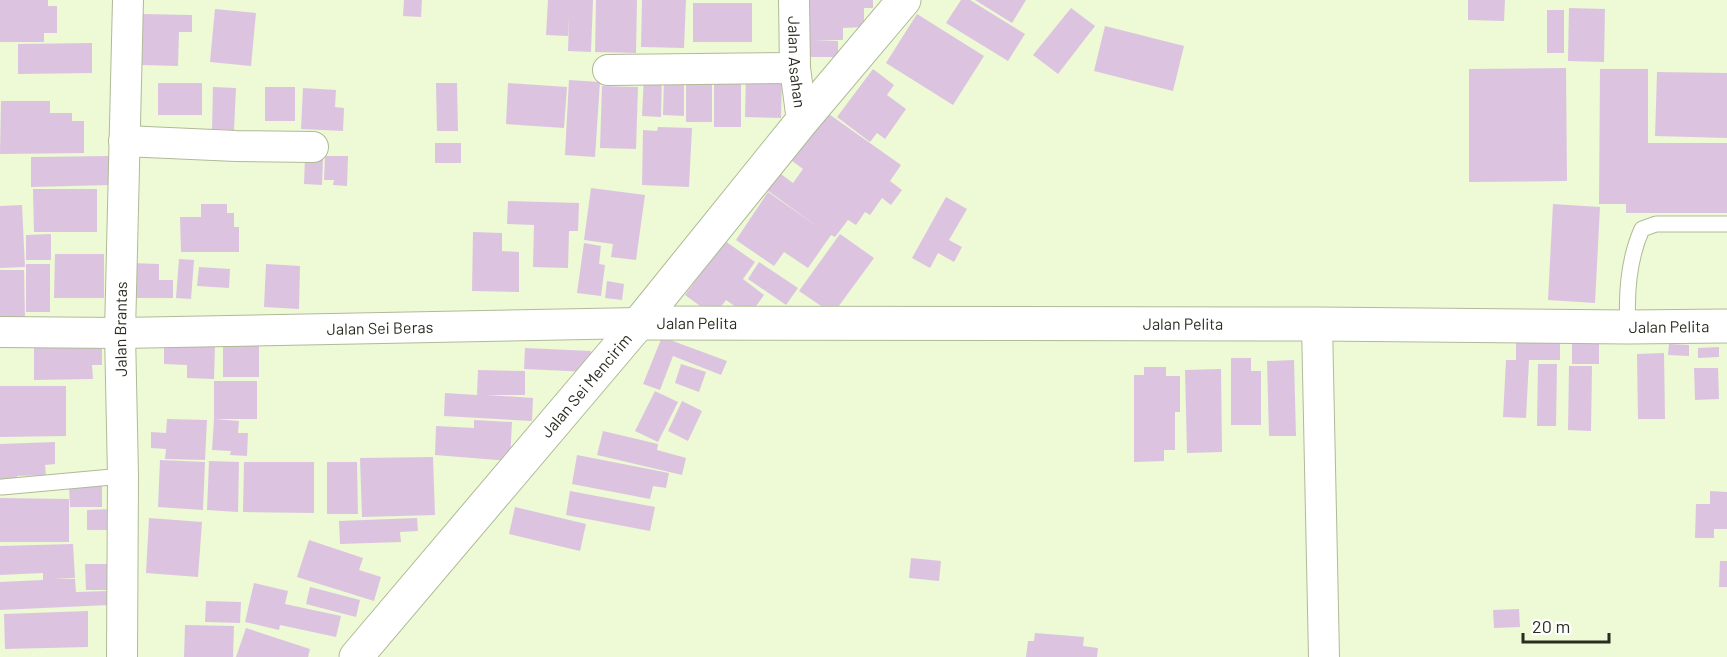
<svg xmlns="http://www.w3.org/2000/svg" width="1727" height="657" viewBox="0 0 1727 657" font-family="Barlow,sans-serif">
  <rect width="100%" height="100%" fill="#eef9d5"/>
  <!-- building -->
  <g fill="#dcc4e1">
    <polygon points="0,0 48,0 48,6 57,6 57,33 44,33 44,42 0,42"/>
    <polygon points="404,0 422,0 421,17 403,16"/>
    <polygon points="548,0 593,0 591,52 568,51 569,17 568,36 546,35"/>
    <polygon points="596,0 637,0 636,53 595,52"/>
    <polygon points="642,0 686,0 684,48 641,47"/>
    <polygon points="802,0 873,0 873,8 864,8 864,27 843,28 843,40 814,40 838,41 838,57 802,57"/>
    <polygon points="961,0 970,0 1025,34 1008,61 946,23"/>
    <polygon points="975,0 1026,0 1012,23"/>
    <polygon points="1468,0 1505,0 1504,21 1468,20"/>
    <rect x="693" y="3" width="59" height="39"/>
    <polygon points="1071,8 1095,26 1058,74 1033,55"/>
    <polygon points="1569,8 1605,9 1604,62 1568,61"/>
    <polygon points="215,9 256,13 251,66 210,62"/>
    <rect x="1547" y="10" width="17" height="43"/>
    <polygon points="143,14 192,15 192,32 179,32 178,66 142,65"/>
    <polygon points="917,14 984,56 953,105 886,63"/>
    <polygon points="1105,26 1184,46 1173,91 1094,71"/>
    <polygon points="92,43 92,73 18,74 18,44"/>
    <polygon points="1566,68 1567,181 1469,182 1469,69"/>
    <polygon points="873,69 894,85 887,95 906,109 885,139 877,133 870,142 837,117"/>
    <polygon points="1600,69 1648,69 1648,143 1727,143 1727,213 1626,213 1626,204 1599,204"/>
    <polygon points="1657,72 1727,73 1727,138 1655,136"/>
    <rect x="686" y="73" width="26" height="49"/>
    <polygon points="746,74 782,75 781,118 745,117"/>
    <polygon points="644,75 662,76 661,117 642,116"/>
    <polygon points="664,77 684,77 684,116 663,115"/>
    <rect x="714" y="78" width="27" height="49"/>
    <polygon points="569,80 600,82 595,157 565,155"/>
    <rect x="158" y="83" width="44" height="32"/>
    <polygon points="436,83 457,83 458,131 437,131"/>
    <polygon points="508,83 567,87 564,128 506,124"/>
    <polygon points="602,86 638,87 636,149 600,148"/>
    <polygon points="213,87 236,88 234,130 212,129"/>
    <rect x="265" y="87" width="30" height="34"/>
    <polygon points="303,88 336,90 335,107 344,108 343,131 301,129"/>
    <polygon points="1,101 50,101 50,113 72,113 72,121 84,121 84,153 0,154"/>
    <polygon points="826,112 901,165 890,181 902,190 891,205 882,198 870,215 865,212 856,225 848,220 835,237 831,235 808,268 784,252 774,266 736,240 768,192 821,229 764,188 777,171 793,183 803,169 791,160"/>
    <polygon points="658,127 692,128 689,187 642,185 643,130 657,131"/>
    <rect x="435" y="143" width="26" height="20"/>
    <polygon points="110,156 111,185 31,187 31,157"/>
    <polygon points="325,156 348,156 347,186 333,185 334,180 324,180"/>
    <polygon points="305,158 323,159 322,185 304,184"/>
    <polygon points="591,188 645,195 636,260 611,257 613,244 584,240"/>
    <polygon points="33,189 97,189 97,232 34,232"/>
    <polygon points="946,197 967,209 949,240 962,247 954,262 938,253 930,268 912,258"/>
    <polygon points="508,201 579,203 578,231 569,231 568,268 533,267 534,225 507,224"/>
    <polygon points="201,204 227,204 227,213 234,213 234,227 239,227 239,252 181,252 180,217 201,217"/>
    <polygon points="1553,204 1600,207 1595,303 1548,300"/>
    <polygon points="22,205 25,267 0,268 0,206"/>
    <polygon points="473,232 502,233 502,251 519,252 519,292 472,291"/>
    <polygon points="51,234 51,260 26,260 26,235"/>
    <polygon points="840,234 874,258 833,314 799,291"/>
    <polygon points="725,241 755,262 743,279 764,295 749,316 726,300 714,316 685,295"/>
    <polygon points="584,243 601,246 599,264 605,265 601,296 577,293"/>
    <polygon points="55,254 104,254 104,298 54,298"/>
    <polygon points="179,259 194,260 191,299 176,298"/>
    <polygon points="759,262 798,288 786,305 748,279"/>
    <polygon points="129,263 159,264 159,280 173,280 173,298 129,298"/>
    <rect x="26" y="264" width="24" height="48"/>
    <polygon points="266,264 300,266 299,309 264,307"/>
    <polygon points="199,267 230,269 229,288 197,286"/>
    <polygon points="0,270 24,270 25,318 0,318"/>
    <polygon points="607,281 624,284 622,300 605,298"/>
    <polygon points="1516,336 1560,337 1560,360 1529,360 1526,418 1503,417 1506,360 1516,360"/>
    <polygon points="662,337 727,361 721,375 673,356 660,390 643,384"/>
    <polygon points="34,342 102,345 102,365 92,365 93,379 34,380"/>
    <polygon points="164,343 215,344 214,379 187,378 187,365 164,364"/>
    <rect x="223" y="344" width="36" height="33"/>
    <rect x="1572" y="344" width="27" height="20"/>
    <polygon points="1669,344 1689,345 1689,356 1668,355"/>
    <polygon points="1719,347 1719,357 1698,358 1698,348"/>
    <polygon points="525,348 591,351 590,372 524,369"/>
    <polygon points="1664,353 1665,419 1638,419 1637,354"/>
    <polygon points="1231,358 1251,358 1251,371 1261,371 1261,425 1231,425"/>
    <polygon points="1294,360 1296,436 1269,436 1267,361"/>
    <polygon points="681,364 706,372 699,392 675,383"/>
    <polygon points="1538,364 1557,364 1556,426 1537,426"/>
    <polygon points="1569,366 1592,366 1591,431 1568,430"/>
    <polygon points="1144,367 1166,367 1166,376 1180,376 1180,412 1175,412 1175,450 1164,450 1164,461 1134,462 1134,375 1144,375"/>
    <polygon points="1694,368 1718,368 1719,399 1695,400"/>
    <polygon points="1221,369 1222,452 1187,453 1185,370"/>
    <polygon points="478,370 525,371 525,395 487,395 533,398 532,421 444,416 445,393 477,395"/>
    <rect x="214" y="381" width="43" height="38"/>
    <polygon points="0,386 66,386 66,436 0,437"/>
    <polygon points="655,391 678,402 658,442 635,431"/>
    <polygon points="682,401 702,411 688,441 668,431"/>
    <polygon points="167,419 207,420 205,460 165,459 166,449 151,448 151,432 166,433"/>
    <polygon points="214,419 239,421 238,433 248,433 247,456 230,455 231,451 212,450"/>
    <polygon points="474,420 512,422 510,461 435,455 436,426 474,428"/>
    <polygon points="603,431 658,444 657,450 686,458 682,475 597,455"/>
    <polygon points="55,442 55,464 45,465 46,475 17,476 17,482 0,482 0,444"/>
    <polygon points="577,455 669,473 666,488 653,486 650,499 572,484"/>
    <polygon points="433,457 435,515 362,517 360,458"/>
    <polygon points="160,460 205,462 203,510 158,507"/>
    <polygon points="209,461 239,462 238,512 207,510"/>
    <polygon points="244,462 314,462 314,513 243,512"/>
    <polygon points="327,462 357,462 358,514 327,514"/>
    <polygon points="102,484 102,507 70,507 69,485"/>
    <polygon points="570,491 655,507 650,531 566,515"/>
    <polygon points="1710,491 1727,492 1727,529 1714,529 1714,538 1695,538 1696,504 1710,504"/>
    <polygon points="0,498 69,499 69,542 0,542"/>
    <polygon points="515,507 586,524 580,551 509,534"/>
    <polygon points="112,509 112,530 87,530 87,510"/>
    <polygon points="149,518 202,522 198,577 146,573"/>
    <polygon points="417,518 418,531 400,532 401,542 340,544 339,521"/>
    <polygon points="309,540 363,558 359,570 381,577 374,601 297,577"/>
    <polygon points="73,544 75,578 54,579 75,579 76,592 108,591 109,605 0,610 0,582 43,580 43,573 0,575 0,546"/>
    <polygon points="911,558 941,561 939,581 909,578"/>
    <polygon points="1720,561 1727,561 1727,587 1719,587"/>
    <polygon points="85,564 108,564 108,590 86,590"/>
    <polygon points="254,583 288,591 285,604 341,616 336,637 280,625 279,630 245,622"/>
    <polygon points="310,587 360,600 356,617 306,604"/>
    <polygon points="206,601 241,602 240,623 205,622"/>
    <polygon points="1519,609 1520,627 1494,628 1493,610"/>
    <polygon points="88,611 88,647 5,649 4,614"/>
    <polygon points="185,625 234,626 233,657 184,657"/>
    <polygon points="246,628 310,649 308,657 236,657"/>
    <polygon points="1035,633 1084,637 1083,646 1098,648 1097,657 1026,657 1028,641 1034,641"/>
  </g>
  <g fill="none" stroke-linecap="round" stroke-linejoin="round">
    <defs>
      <g id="lane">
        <path d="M1628,327C1626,294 1628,260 1642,229L1656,224H1727"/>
        <polyline points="2,487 123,476"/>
      </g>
      <g id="street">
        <path id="s1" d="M794,0L795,68L802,121"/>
        <polyline points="608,70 795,68"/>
        <polyline points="124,141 236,146 313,147"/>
        <polyline points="1317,324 1324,657"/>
        <path id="s2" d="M0,332L120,333L639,323"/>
        <path id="s3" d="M122,657L123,476L120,333L128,0"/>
      </g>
      <g id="secondary">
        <path id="s4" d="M639,323L1317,324L1628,327L1727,326"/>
        <path id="s5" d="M356,657L639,323L802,121L904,0"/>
      </g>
    </defs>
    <!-- lane casing -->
    <use href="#lane" stroke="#afba98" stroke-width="17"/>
    <!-- street casing -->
    <use href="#street" stroke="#afba98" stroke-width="32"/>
    <!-- secondary casing -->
    <use href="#secondary" stroke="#afba98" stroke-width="35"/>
    <!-- lane -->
    <use href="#lane" stroke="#fff" stroke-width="15"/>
    <!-- street -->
    <use href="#street" stroke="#fff" stroke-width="30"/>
    <!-- secondary -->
    <use href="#secondary" stroke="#fff" stroke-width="33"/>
  </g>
  <g text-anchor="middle" stroke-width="4.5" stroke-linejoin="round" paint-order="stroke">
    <!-- street labels -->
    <g font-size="16" fill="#292d1f" stroke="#fff">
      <text dy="6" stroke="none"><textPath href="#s1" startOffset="62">Jalan Asahan</textPath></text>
      <text dy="6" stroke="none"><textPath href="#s4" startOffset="58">Jalan Pelita</textPath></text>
      <text dy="6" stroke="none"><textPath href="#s4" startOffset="544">Jalan Pelita</textPath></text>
      <text dy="6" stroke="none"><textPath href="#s4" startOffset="1030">Jalan Pelita</textPath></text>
      <text dy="6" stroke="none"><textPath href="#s3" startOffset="328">Jalan Brantas</textPath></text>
      <text dy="6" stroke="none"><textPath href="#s2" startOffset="380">Jalan Sei Beras</textPath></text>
      <text dy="6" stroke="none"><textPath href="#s5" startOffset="356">Jalan Sei Mencirim</textPath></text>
    </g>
  </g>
  <!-- scale -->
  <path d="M1523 633v9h86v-9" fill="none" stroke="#292d1f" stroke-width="3"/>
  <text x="1532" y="633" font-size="18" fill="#292d1f" stroke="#ffffff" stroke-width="4.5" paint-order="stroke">20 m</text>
</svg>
